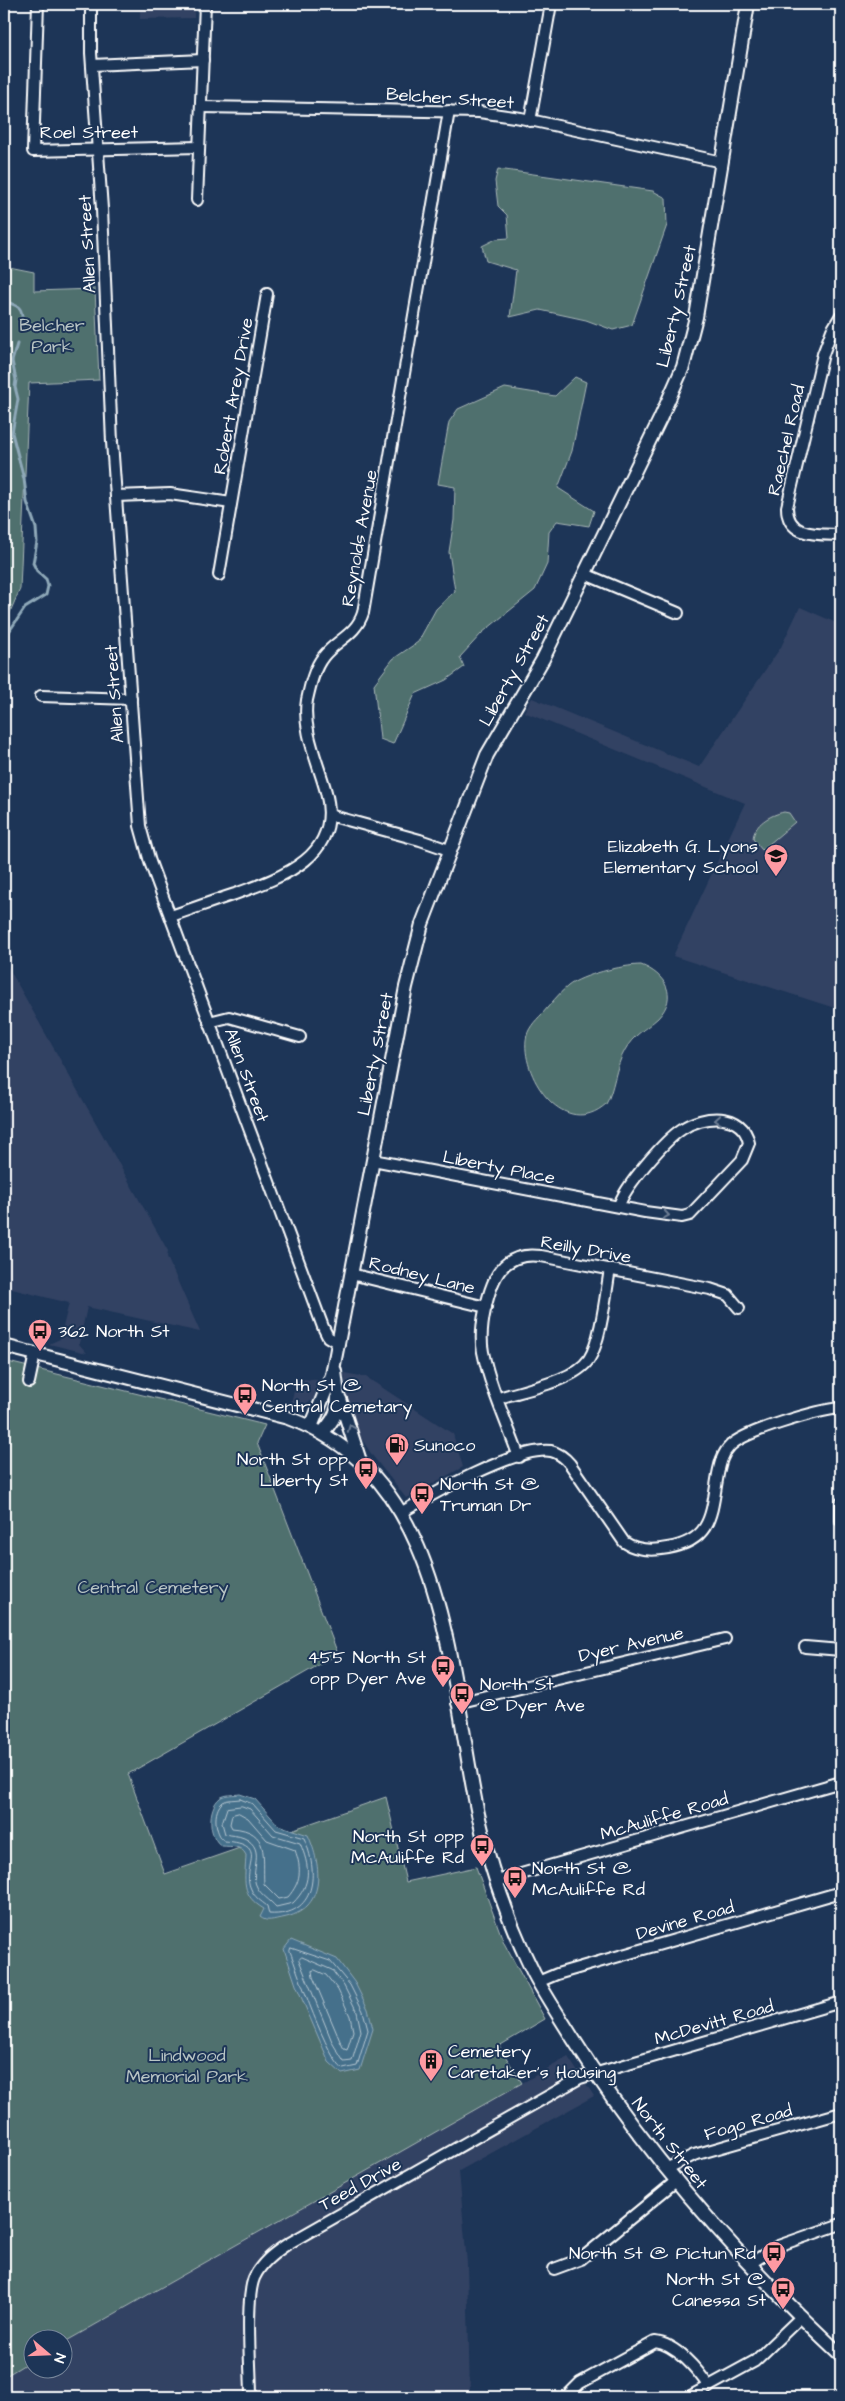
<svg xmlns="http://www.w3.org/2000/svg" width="845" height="2401" viewBox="0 0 845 2401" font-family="'Architects Daughter',sans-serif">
  <rect width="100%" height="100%" fill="#1d3557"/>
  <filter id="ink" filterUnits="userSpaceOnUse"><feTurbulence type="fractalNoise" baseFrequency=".02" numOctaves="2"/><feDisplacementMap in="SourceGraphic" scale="10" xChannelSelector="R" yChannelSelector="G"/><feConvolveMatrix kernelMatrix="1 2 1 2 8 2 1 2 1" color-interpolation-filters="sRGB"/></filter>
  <g filter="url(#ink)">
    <!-- built -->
    <g fill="#334263">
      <polygon points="140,4 194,4 194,18 140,19"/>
      <polygon points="800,607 841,625 841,1010 673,956 745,803 524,712 532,698 699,767 781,647"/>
      <polygon points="4,960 168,1251 167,1257 200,1332 87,1307 79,1344 87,1353 49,1344 60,1339 69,1303 4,1287"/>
      <polygon points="344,1373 366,1377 453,1434 463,1467 406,1498 372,1455 360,1436 349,1410"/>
      <polygon points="298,1379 318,1380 314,1398 304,1407 290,1405"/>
      <polygon points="568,2057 594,2096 459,2171 467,2264 470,2397 4,2397 4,2377 32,2360 32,2368 62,2368 63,2343"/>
    </g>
    <!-- green -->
    <g fill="#506f6e" stroke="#a8b7b6">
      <polygon points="498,169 653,191 666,198 667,225 632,325 613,330 586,320 540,310 510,317 516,270 486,261 482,246 496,239 509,238 507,215 498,206 495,181"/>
      <polygon points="4,266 34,272 34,291 95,289 99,380 29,383 20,589 4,626"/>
      <polygon points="575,377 586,382 572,451 558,488 594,511 589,526 557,521 549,532 547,564 535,590 482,633 460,657 464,667 446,680 415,694 393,744 380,739 374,684 393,659 418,642 436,609 455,591 449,552 454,520 455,487 438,484 449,422 458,409 505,388 555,396"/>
      <path d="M784,812L789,813L795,822L762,850L753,839C754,824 770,815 784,812Z"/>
      <path d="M641,965C665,974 679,996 658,1018C646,1029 633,1035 625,1050C615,1067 614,1091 606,1104C565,1140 522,1079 526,1040C527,1029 535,1021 542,1014C550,1005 558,994 568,986C582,975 622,965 641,965Z"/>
      <polygon points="4,1361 265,1425 257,1443 338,1654 128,1774 165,1874 386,1797 406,1882 476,1867 504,1943 545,2019 499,2046 522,2083 63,2343 62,2338 32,2338 32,2360 4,2377"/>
    </g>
    <!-- water -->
    <g fill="#45708b" stroke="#8fa9b9">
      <path d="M240,1794L255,1799L278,1825L308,1835C322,1866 327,1910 282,1918C274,1919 267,1923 260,1917L264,1909C240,1895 245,1880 246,1855C241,1845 232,1847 222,1846C208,1838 207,1808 220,1798C225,1794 234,1795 240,1794Z"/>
      <polygon points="291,1940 337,1959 355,1983 368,2009 373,2029 360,2070 342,2074 329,2062 296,1985 284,1949"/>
    </g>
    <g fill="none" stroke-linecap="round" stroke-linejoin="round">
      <!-- shore -->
      <g stroke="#b5c6d1" stroke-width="1">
        <path d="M240,1799L253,1804L276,1830L304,1838C319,1872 317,1917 269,1914L267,1906C261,1901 254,1897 251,1889C240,1867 272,1844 224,1841C215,1833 212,1811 223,1802C227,1799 235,1800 240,1799Z"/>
        <path d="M242,1806L250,1809L273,1835L300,1843C310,1867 312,1884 293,1903L276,1907C270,1900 261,1895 257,1887C248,1871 268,1849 244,1838C238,1835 231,1836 225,1834L222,1823L227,1808Z"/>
        <path d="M239,1813L248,1818L267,1840L295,1850C302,1869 301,1882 288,1897L279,1899L264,1884C262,1856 271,1831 232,1828L230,1824L232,1815Z"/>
        <path d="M291,1948L330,1961L350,1985L363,2011L368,2030L357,2066L343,2069C327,2059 298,1973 290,1951Z"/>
        <polygon points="302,1957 332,1970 344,1986 357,2012 361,2031 352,2061 344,2062 333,2044 299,1960"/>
        <polygon points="315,1970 326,1975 338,1990 350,2016 353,2031 347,2050 344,2049 340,2041 313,1977 312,1971"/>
      </g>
      <!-- stream -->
      <g stroke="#8fa9b9" stroke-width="3">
        <path d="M4,300C13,306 21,304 22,316"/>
        <polyline points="4,639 25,608 46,595 48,586 46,579 37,571 33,563 37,542 36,528 27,502 24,479 12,433 18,399 15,387 16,380 12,361 17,344"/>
      </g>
      <defs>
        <g id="minor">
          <polyline points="38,4 33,151 199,147"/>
          <polyline points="91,4 91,53 102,209 112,442 140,826 150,862 323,1327 328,1337 338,1343"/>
          <polyline points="92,65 203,60"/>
          <polyline points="201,107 479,112 521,118 722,162"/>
          <polyline points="530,121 551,4"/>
          <polyline points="197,200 205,4"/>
          <path d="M841,315L832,330L823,354L787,507C787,538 819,534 841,535"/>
          <polyline points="116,496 170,494 231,503"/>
          <polyline points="585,574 678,613"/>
          <polyline points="219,575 267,294"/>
          <polyline points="41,696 131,699"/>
          <polyline points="329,815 420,840 449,850"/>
          <path d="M171,916C192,909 213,901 235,894C283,877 343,856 326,792C318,762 302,730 307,700C310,686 314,668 323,657C336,640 356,635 363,613L449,111"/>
          <polyline points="209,1022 229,1017 300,1037"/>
          <path d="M373,1160L645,1212L682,1217L690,1215L742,1160L749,1143C743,1111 703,1115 682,1129C665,1140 624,1187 619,1206"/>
          <polyline points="351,1274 486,1307"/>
          <polyline points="29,1382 35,1354"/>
          <path d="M499,1398C523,1390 575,1381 589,1359C601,1341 606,1292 610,1269"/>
          <path d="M519,1457C507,1423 490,1387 483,1352C480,1337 482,1324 485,1310C492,1278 502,1251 541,1256L710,1289L728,1295L739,1308"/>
          <polyline points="841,1503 841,1521"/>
          <path d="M402,1512C431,1495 518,1446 551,1451C559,1453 565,1458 570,1464L624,1542C637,1551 652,1551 668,1548C713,1540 711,1513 718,1474C720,1464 722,1454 730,1446C744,1431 819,1410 841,1408"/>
          <polyline points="805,1647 841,1650"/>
          <polyline points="457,1703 725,1639"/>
          <polyline points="497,1881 841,1782"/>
          <polyline points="538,1982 557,1974 841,1892"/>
          <polyline points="666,2169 694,2155 841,2113"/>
          <polyline points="751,2263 778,2246 841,2224"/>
          <polyline points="554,2269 581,2259 676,2181"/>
          <path d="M251,2397C251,2370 245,2300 254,2278C261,2263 273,2254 286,2245L580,2078L841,2002"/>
          <path d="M566,2397L580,2383L655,2342C676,2344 698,2370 709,2387"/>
          <polyline points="689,2397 755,2361 802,2316"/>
        </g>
        <g id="major">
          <path d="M4,1346L288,1418C449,1476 448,1673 478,1814C490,1868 509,1924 534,1974C545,1995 559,2016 572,2037C645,2154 740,2260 841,2355"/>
          <polyline points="340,1399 360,1461"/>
          <polyline points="311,1427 332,1375 406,987 422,924 487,755 543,659 660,419 683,367 696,317 748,4"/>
          <path d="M322,1433C344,1410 338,1399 335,1371"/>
        </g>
      </defs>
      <!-- minor casing -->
      <use href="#minor" stroke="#fff" stroke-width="14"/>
      <!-- major casing -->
      <use href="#major" stroke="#fff" stroke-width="16"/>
      <!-- minor -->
      <use href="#minor" stroke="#1d3557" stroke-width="10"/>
      <!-- major -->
      <use href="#major" stroke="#1d3557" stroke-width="12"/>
    </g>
    <!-- one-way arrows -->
    <defs><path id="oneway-chevron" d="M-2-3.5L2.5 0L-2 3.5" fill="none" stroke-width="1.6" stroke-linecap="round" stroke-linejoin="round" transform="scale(1.25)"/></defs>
    <g stroke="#6c7c92">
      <use href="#oneway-chevron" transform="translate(718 1120) rotate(175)"/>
      <use href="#oneway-chevron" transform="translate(666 1215) rotate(9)"/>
      <use href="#oneway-chevron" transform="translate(351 1428) rotate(-111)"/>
    </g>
  </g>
  <!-- icons -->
  <defs>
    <symbol id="school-pin" viewBox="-11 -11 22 30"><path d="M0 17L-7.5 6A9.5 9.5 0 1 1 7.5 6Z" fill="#ff9aa2" stroke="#1d3557"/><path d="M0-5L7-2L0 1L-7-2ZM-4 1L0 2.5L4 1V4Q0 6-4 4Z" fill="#111"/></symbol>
    <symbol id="bus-pin" viewBox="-11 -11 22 30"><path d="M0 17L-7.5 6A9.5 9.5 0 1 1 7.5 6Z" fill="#ff9aa2" stroke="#1d3557"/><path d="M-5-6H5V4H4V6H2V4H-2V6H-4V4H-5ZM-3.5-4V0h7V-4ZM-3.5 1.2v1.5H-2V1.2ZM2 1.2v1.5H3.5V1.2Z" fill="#111"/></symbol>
    <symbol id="fuel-pin" viewBox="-11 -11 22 30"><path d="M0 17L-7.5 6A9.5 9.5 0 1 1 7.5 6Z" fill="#ff9aa2" stroke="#1d3557"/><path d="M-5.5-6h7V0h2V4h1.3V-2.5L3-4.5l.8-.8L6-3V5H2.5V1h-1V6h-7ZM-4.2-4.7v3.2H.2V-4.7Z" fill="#111"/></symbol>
    <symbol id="building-pin" viewBox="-11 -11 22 30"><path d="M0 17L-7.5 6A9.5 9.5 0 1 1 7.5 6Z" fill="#ff9aa2" stroke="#1d3557"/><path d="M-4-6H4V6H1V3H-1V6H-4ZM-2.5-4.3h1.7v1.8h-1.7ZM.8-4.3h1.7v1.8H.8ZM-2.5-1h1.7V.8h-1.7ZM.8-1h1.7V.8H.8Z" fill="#111"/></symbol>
  </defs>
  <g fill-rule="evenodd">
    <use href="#school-pin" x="762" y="842" width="28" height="38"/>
    <use href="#bus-pin" x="26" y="1317" width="28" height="38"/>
    <use href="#bus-pin" x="231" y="1381" width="28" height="38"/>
    <use href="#fuel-pin" x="383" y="1431" width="28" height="38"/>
    <use href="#bus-pin" x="352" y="1455" width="28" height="38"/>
    <use href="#bus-pin" x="408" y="1480" width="28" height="38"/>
    <use href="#bus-pin" x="429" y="1653" width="28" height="38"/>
    <use href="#bus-pin" x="448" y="1680" width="28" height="38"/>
    <use href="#bus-pin" x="468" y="1832" width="28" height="38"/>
    <use href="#bus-pin" x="501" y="1864" width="28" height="38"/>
    <use href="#building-pin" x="417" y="2047" width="28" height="38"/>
    <use href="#bus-pin" x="760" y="2239" width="28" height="38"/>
    <use href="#bus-pin" x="769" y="2275" width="28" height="38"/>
  </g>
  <g text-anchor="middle" stroke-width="4" stroke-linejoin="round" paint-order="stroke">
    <!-- street labels -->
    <g font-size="18" fill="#fff" stroke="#1d3557">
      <text transform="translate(450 98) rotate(4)" y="6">Belcher Street</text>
      <text x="89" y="138">Roel Street</text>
      <text transform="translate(87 244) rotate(-93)" y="6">Allen Street</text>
      <text transform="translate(676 306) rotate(-77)" y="6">Liberty Street</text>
      <text transform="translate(233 396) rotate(-80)" y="6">Robert Arey Drive</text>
      <text transform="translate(786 440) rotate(-77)" y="6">Raechel Road</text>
      <text transform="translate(359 538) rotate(-80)" y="6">Reynolds Avenue</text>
      <text transform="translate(514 670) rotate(-61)" y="6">Liberty Street</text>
      <text transform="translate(114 694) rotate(-94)" y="6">Allen Street</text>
      <text transform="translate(375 1054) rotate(-79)" y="6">Liberty Street</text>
      <text transform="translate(247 1075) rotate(70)" y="6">Allen Street</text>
      <text transform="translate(499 1167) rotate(11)" y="6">Liberty Place</text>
      <text transform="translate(586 1249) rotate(10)" y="6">Reilly Drive</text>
      <text transform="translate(422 1275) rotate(14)" y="6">Rodney Lane</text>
      <text transform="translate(631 1644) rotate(-13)" y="6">Dyer Avenue</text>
      <text transform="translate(664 1816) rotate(-16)" y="6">McAuliffe Road</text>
      <text transform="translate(685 1920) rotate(-16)" y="6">Devine Road</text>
      <text transform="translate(714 2022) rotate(-16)" y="6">McDevitt Road</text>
      <text transform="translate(748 2122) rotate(-16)" y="6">Fogo Road</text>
      <text transform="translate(670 2143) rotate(52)" y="6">North Street</text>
      <text transform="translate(360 2184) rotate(-29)" y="6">Teed Drive</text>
    </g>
    <!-- park labels -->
    <g font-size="18" fill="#b9c5c5" stroke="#1d3557">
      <text x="52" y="331">Belcher<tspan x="52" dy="21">Park</tspan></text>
      <text x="153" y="1593">Central Cemetery</text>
      <text x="187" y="2061">Lindwood<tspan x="187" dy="21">Memorial Park</tspan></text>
    </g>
    <!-- poi labels -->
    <g font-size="18" fill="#fff" stroke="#1d3557" text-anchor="start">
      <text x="758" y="852" text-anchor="end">Elizabeth G. Lyons<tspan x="758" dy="21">Elementary School</tspan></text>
      <text x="58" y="1337">362 North St</text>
      <text x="262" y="1391">North St @<tspan x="262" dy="21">Central Cemetary</tspan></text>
      <text x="414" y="1451">Sunoco</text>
      <text x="348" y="1465" text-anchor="end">North St opp<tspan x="348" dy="21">Liberty St</tspan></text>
      <text x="440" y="1490">North St @<tspan x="440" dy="21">Truman Dr</tspan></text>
      <text x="426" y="1663" text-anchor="end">455 North St<tspan x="426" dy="21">opp Dyer Ave</tspan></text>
      <text x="480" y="1690">North St<tspan x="480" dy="21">@ Dyer Ave</tspan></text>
      <text x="464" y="1842" text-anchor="end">North St opp<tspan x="464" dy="21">McAuliffe Rd</tspan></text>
      <text x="532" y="1874">North St @<tspan x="532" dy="21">McAuliffe Rd</tspan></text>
      <text x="448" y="2057">Cemetery<tspan x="448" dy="21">Caretaker's Housing</tspan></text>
      <text x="756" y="2259" text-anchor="end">North St @ Pictun Rd</text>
      <text x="766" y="2285" text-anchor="end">North St @<tspan x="766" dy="21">Canessa St</tspan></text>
    </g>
  </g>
  <!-- margin -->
  <rect width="845" height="2401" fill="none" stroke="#1d3557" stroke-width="20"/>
  <rect x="10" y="10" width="825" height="2381" fill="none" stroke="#fff" stroke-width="2" filter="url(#ink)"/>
  <!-- north arrow -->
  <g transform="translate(48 2354) rotate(109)"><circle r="24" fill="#1d3557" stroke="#77869a"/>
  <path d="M0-4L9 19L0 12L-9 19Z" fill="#ff9aa2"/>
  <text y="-8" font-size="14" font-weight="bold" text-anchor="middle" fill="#ffffff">N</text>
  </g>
</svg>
